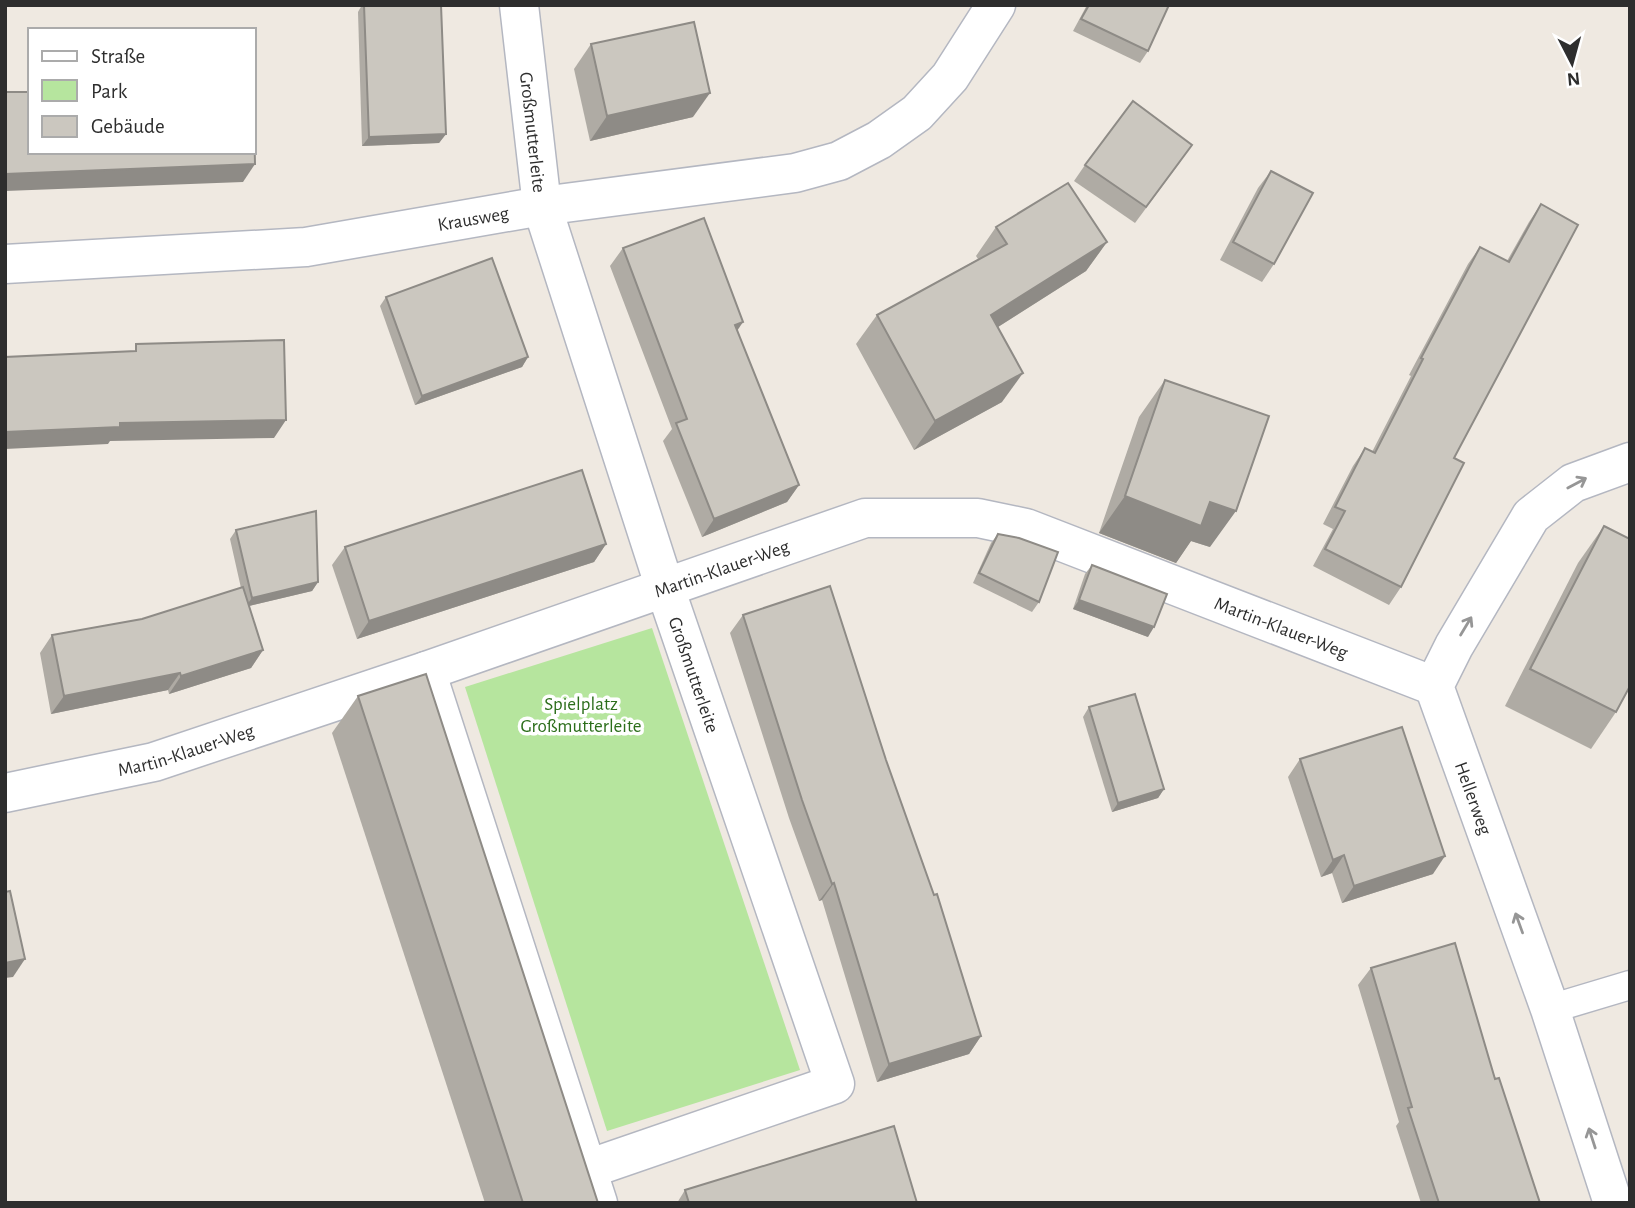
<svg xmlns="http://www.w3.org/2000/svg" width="1635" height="1208" viewBox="0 0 1635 1208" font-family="'Alegreya Sans',sans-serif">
  <rect width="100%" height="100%" fill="#efe9e1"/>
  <!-- green -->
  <polygon fill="#b6e59e" points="652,628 800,1070 607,1131 465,687"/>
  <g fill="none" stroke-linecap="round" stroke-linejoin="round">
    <defs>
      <polyline id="service" points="1550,1009 1630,985"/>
      <g id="minor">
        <path id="s1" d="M519,5L542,206L665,588L835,1084L588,1169"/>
        <path id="s2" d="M5,264L306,247L542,206L795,173L839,161L879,140L917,113L950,77L996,5"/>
        <polyline points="426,671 598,1203"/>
        <path id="s3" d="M5,793L154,762L426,671L865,518H978L1026,528L1434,686"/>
        <polyline points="1613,1203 1550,1009 1434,686 1454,646 1531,516 1573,483 1630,462"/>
      </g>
    </defs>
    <!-- service casing -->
    <use href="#service" stroke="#b4b7c1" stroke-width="31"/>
    <!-- minor casing -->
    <use href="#minor" stroke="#b4b7c1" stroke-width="41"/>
    <!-- service -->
    <use href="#service" stroke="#fff" stroke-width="28"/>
    <!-- minor -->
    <use href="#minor" stroke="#fff" stroke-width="38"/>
  </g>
  <!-- wall -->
  <g fill="#afaba4">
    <polygon points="362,5 441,5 446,134 439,143 362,146 358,12"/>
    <polygon points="1087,5 1169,5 1148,51 1140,63 1073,31"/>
    <polygon points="591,44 693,117 590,141 574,69"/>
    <polygon points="1181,161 1135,223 1074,181 1085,165"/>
    <polygon points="1271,171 1274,264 1262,282 1220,260 1258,188"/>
    <polygon points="1541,204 1454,458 1401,587 1389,605 1313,566 1333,529 1323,524 1353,466 1365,448 1372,452 1411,376 1409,375 1468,264 1480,247 1507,261 1529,222"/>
    <polygon points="996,227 1107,242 1086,271 998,327 1002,402 914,450 856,344 877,315 978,259 976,256"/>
    <polygon points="623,248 737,331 799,485 787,502 702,537 663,441 672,429 610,266"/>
    <polygon points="386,297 528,357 522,367 415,405 380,306"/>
    <polygon points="1165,380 1210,547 1191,541 1176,563 1099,533 1139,417"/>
    <polygon points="1604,526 1616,712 1591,749 1505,706 1578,563"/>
    <polygon points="236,530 318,582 312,591 249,606 263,650 251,668 169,694 168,690 51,714 40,653 52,635 142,619 241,588 230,539"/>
    <polygon points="998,534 1039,602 1032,612 973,583 991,543"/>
    <polygon points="606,544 594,562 357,639 332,565 345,547"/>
    <polygon points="1092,565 1148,637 1073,609 1085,574"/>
    <polygon points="743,615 886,760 981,1036 969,1054 877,1082 822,900 819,901 789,818 730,633"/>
    <polygon points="358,696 598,1203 485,1203 332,733"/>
    <polygon points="1089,707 1164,789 1158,798 1112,812 1083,717"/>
    <polygon points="1300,759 1433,874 1342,903 1332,873 1321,877 1288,777"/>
    <polygon points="1371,968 1495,1079 1540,1203 1421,1203 1396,1126 1399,1122 1358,985"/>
    <polygon points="685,1190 917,1203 677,1203"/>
  </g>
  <!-- shaded-wall -->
  <g fill="#8e8b86">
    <polygon points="710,93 693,117 590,141 607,116"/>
    <polygon points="446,134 439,143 362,146 369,137"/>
    <polygon points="255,164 243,182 5,191 5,174"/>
    <polygon points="1107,242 1086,271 971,344 991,315"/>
    <polygon points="743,322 731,340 735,325"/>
    <polygon points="528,357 522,367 415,405 422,396"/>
    <polygon points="1023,373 1002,402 914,450 935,421"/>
    <polygon points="286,420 274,438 110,441 108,444 5,449 5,432 120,423"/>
    <polygon points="799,485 787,502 702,537 714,519"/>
    <polygon points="1125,496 1210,502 1236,511 1210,547 1191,541 1176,563 1099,533"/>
    <polygon points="606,544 594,562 357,639 369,621"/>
    <polygon points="318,582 312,591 245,607 252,598"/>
    <polygon points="1079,600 1154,627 1148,637 1073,609"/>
    <polygon points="263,650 251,668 169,694 181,676"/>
    <polygon points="180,673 168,690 51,714 64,696"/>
    <polygon points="1164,789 1158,798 1112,812 1118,803"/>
    <polygon points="1344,855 1332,873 1321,877 1333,860"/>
    <polygon points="1445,856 1433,874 1342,903 1354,886"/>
    <polygon points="834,883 822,900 819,901 832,884"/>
    <polygon points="25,959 13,977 5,978 5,963"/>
    <polygon points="981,1036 969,1054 877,1082 889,1064"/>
  </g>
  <!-- building -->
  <g fill="#cbc7bf" stroke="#8e8b86" stroke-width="2">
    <polygon points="364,5 441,5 446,134 369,137"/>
    <polygon points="1089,5 1169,5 1148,51 1081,19"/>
    <polygon points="694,22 710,93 607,116 591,44"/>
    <polygon points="5,92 30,92 30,152 254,152 254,119 255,164 5,174"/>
    <polygon points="1133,101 1192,145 1146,207 1085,165"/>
    <polygon points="1271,171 1313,193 1274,264 1233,242"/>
    <polygon points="1068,183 1107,242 991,315 1023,373 935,421 877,315 1007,244 996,227"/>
    <polygon points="1541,204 1578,225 1454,458 1464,463 1401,587 1325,549 1345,511 1335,507 1365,448 1375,453 1423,359 1421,358 1480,247 1509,262"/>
    <polygon points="704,218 743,322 735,325 799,485 714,519 676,423 687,419 623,248"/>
    <polygon points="492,258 528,357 422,396 386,297"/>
    <polygon points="284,340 286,420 120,423 120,427 5,432 5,357 136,351 136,344"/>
    <polygon points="1165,380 1269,416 1236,511 1210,502 1201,526 1125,496"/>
    <polygon points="582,470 606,544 369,621 345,547"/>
    <polygon points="316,511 318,582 252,598 236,530"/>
    <polygon points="1604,526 1630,539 1630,686 1616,712 1530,669"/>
    <polygon points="998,534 1019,538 1058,552 1039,602 979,573"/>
    <polygon points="1092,565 1167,594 1154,627 1079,600"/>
    <polygon points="830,586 886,760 934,895 937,894 981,1036 889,1064 834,883 832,884 802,800 743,615"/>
    <polygon points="243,587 263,650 181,676 180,673 64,696 52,635 142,619"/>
    <polygon points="426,674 598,1203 523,1203 358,696"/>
    <polygon points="1135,694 1164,789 1118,803 1089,707"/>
    <polygon points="1402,727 1445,856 1354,886 1344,855 1333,860 1300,759"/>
    <polygon points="10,891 25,959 5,963 5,892"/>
    <polygon points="1455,943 1495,1079 1499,1078 1540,1203 1439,1203 1408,1108 1412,1107 1371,968"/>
    <polygon points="894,1126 917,1203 689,1203 685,1190"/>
  </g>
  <!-- one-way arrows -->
  <defs><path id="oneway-shaft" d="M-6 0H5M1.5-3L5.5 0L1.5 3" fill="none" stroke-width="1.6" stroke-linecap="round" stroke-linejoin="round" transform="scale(1.75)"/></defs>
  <g stroke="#969696">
    <use href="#oneway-shaft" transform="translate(1577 483) rotate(-28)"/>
    <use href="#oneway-shaft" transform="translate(1466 626) rotate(-59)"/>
    <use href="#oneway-shaft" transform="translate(1519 923) rotate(-110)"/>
    <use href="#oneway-shaft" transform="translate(1592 1138) rotate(-108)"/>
  </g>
  <g text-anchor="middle" stroke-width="7" stroke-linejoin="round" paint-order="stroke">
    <!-- street labels -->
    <g font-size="19" fill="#2e2e2e" stroke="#fff">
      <text dy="7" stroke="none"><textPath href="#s1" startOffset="128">Großmutterleite</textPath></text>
      <text dy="7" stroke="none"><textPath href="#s2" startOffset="471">Krausweg</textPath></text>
      <text dy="7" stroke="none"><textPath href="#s3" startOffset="752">Martin-Klauer-Weg</textPath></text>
      <text dy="7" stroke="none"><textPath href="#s3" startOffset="1340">Martin-Klauer-Weg</textPath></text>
      <text dy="7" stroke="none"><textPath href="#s1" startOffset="695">Großmutterleite</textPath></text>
      <text dy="7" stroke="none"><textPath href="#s3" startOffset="186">Martin-Klauer-Weg</textPath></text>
      <text transform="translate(1474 798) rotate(70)" y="7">Hellerweg</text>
    </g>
    <!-- park labels -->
    <g font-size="19" fill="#2c6e1b" stroke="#fff">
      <text x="581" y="710">Spielplatz<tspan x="581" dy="22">Großmutterleite</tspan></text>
    </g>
  </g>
  <!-- border -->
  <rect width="1635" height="1208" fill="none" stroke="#2e2e2e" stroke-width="14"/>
  <!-- legend -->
  <rect x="28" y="28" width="228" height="126" fill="#ffffff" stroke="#ababab" stroke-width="2"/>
  <rect x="42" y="51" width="35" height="10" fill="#ffffff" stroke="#ababab" stroke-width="2"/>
  <text x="91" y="63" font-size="21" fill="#2e2e2e">Straße</text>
  <rect x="42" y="80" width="35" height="21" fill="#b6e59e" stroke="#ababab" stroke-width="2"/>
  <text x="91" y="98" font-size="21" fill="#2e2e2e">Park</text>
  <rect x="42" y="116" width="35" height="21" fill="#cbc7bf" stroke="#ababab" stroke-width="2"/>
  <text x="91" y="133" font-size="21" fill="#2e2e2e">Gebäude</text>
  <!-- north arrow -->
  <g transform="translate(1572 63) rotate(174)" stroke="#ffffff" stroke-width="5" paint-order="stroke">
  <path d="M0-5L12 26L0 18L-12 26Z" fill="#2e2e2e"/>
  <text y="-10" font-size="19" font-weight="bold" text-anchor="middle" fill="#2e2e2e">N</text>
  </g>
</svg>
